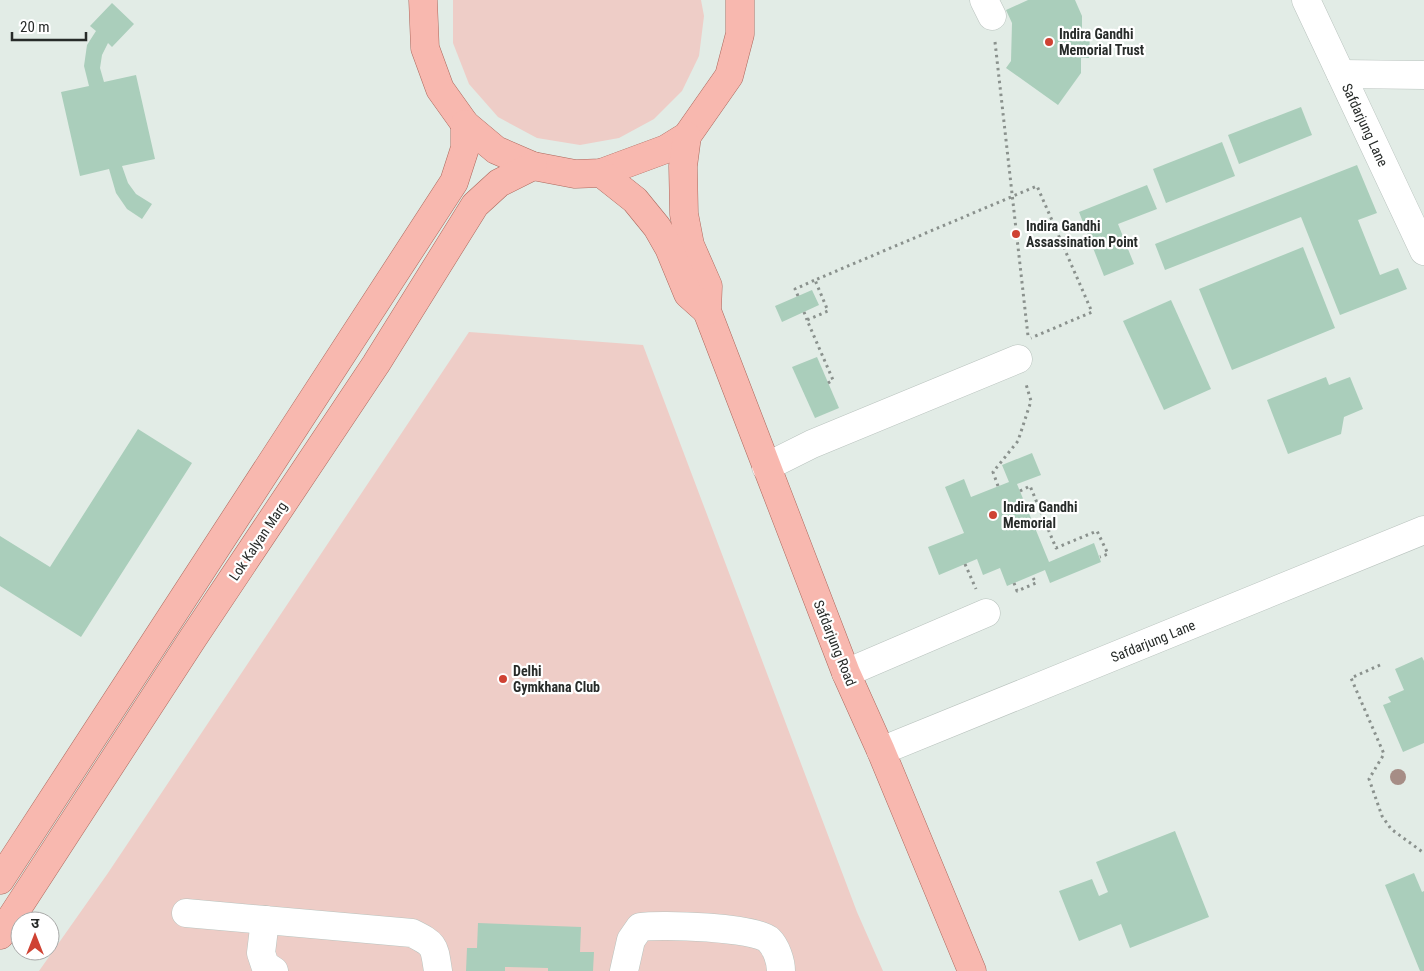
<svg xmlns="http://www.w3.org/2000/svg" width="1424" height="971" viewBox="0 0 1424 971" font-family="'Roboto Condensed','Noto Sans Devanagari',sans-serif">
  <rect width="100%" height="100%" fill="#e2ece6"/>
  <!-- green -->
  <g fill="#eecdc7">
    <polygon points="453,0 701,0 704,16 699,56 682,91 654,119 619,138 580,145 537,138 498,117 469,84 453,43"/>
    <polygon points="469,332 643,345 857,912 883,971 39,971 108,873"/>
  </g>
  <!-- building -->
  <g fill="#aacebb">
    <polygon points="1028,0 1075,0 1082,16 1082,32 1090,32 1089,58 1081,58 1081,73 1058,105 1006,68 1011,61 1012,23 1006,10"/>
    <polygon points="112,3 134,24 112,47 108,43 102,55 100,68 104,82 136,75 155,159 122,166 128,183 136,194 152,204 142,219 127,209 116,193 109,169 80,176 61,92 89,86 84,66 87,45 96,31 90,26"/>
    <polygon points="1301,107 1312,135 1239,164 1228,135"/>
    <polygon points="1222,142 1235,176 1166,203 1153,169"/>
    <polygon points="1357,165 1377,213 1358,220 1380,275 1398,268 1407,289 1340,315 1301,217 1165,270 1155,244"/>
    <polygon points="1147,185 1157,209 1118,224 1134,264 1104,276 1079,212"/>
    <polygon points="1303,247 1335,328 1232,370 1199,289"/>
    <polygon points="812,290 819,305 782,322 775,306"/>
    <polygon points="1171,300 1211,389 1164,410 1123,321"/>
    <polygon points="817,357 839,408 815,418 792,367"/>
    <polygon points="1326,377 1329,385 1350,377 1363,409 1344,417 1341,434 1288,454 1267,400"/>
    <polygon points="138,429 192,463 81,637 0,586 0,536 50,567"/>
    <polygon points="1032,453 1041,475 1017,484 1049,562 1094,543 1101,562 1050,583 1045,570 1007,586 1000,568 983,575 977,559 939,575 928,547 964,533 945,487 964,479 971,497 1009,482 1002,465"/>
    <polygon points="1422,657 1424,661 1424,743 1403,752 1383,705 1391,702 1388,697 1404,690 1395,669"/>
    <polygon points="1175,831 1209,917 1130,948 1121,924 1079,941 1059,891 1092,879 1099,896 1108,892 1096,862"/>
    <polygon points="1414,873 1422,892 1424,891 1424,971 1420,971 1385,885"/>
    <polygon points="478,923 581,927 580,952 594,952 593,971 548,971 548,968 505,967 505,971 466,971 467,948 477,948"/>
  </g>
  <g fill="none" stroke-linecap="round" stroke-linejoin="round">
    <defs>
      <g id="minor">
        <polyline points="984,0 992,16"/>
        <polyline points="1306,0 1424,251"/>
        <polyline points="1341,74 1424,75"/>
        <polyline points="766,467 812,444 1018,359"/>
        <polyline points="846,673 986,613"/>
        <polyline points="881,751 1424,530"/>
        <path d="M186,913L412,933C436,945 434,946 438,971"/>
        <polyline points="265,920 261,953 265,965 274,971"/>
        <path d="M624,971L631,940L640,927C660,924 756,927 769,940C776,947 781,961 781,971"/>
      </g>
      <g id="major">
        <polyline points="423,0 425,48 440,89 465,124 496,150 533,166 575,174 601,173 666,149 687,136 729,76 740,34 740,0"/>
        <polyline points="687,136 683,166 684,214 690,245 708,286 707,311 846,673 881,751 972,971"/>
        <polyline points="601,173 635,200 657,227 669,248 688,294 707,311"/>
        <polyline points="0,880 454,182 465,148 465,124"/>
        <polyline points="0,935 193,638 376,364 475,205 499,183 533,166"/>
      </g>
    </defs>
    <!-- minor casing -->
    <use href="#minor" stroke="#b9c3be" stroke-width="29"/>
    <!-- major casing -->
    <use href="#major" stroke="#ac685d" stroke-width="29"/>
    <!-- path -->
    <g stroke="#8a918d" stroke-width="3" stroke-dasharray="2.5 4" stroke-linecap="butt">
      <polyline points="995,42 1028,336"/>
      <polyline points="798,296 795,289 815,280"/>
      <polyline points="804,312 807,320"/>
      <polyline points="828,383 833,380 807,320 828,311 815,280 1037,186 1092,312 1031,338"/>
      <polyline points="998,486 993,472 1018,441 1031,401 1026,384"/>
      <polyline points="1020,491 1030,486 1056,548 1097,531 1108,554 1100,557"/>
      <polyline points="965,564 976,589"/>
      <polyline points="1014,583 1017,591 1036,583 1032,576"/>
      <polyline points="1380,665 1351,678 1384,754 1369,779 1382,816 1391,829 1424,853"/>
    </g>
    <!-- minor -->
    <use href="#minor" stroke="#fff" stroke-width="28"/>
    <!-- major -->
    <use href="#major" stroke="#f8b8af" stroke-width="28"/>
  </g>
  <!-- trees -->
  <circle fill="#a68d86" cx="1398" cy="777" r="8"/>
  <!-- markers -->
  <g fill="#cf4233" stroke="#fff" stroke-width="2">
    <circle cx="1049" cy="42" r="5"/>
    <circle cx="1016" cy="234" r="5"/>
    <circle cx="993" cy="515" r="5"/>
    <circle cx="503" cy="679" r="5"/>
  </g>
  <g text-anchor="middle" stroke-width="4.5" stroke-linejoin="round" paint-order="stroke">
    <!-- poi labels -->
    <g font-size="14" font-weight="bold" fill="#272b29" stroke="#fff" text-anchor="start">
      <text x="1059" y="39">Indira Gandhi<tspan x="1059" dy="16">Memorial Trust</tspan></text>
      <text x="1026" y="231">Indira Gandhi<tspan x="1026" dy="16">Assassination Point</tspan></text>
      <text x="1003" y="512">Indira Gandhi<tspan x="1003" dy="16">Memorial</tspan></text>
      <text x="513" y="676">Delhi<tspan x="513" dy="16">Gymkhana Club</tspan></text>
    </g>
    <!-- street labels -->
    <g font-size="14" fill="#272b29" stroke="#fff">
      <text transform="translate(1365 125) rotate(65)" y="5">Safdarjung Lane</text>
      <text transform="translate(258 541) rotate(-56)" y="5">Lok Kalyan Marg</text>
      <text transform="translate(1153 641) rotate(-22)" y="5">Safdarjung Lane</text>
      <text transform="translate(835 643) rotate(68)" y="5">Safdarjung Road</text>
    </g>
  </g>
  <!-- north arrow -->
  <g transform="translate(35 936)"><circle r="24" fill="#ffffff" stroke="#a9aaa9"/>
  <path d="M0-4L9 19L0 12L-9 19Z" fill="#cf4233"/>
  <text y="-8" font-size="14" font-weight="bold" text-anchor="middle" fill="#272b29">उ</text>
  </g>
  <!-- scale -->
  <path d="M12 32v8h74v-8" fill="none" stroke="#272b29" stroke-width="2.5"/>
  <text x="20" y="32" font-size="15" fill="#272b29" stroke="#ffffff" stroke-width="4" paint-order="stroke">20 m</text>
</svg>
